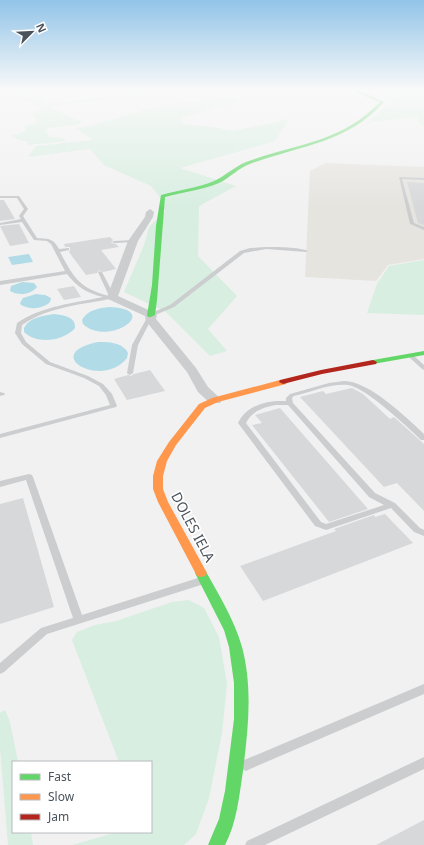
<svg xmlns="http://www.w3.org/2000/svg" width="424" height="845" viewBox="0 0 424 845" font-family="'Noto Sans',sans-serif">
  <rect width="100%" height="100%" fill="#f1f1f1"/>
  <!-- commercial -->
  <polygon fill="#e5e4df" points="326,163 424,167 424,259 388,265 376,281 305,277 310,171"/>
  <!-- green -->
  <g fill="#d8eee1">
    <path d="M7,90H20L27,93L58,90H80L32,95L48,104L157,90H184L182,93L170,94H156L51,106C55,111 75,118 83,122L77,125L48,128L45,131L50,137L63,138L66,141L28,145L27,141H21L10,135L20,134L25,131V126L36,123V119L32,114L42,109Z"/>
    <polygon points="402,90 424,90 424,126 419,123 418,117 372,122 359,127 369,122 386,106 397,104 393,101 381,98 382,95"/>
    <polygon points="231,97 242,101 182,117 181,122 185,124 213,127 233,131 289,119 275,141 180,168 236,186 199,206 198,256 237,296 208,329 227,351 210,356 166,312 124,292 144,245 149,227 165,212 161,199 151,186 104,165 90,149 28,157 36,146 93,140 75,128 89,126 158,106"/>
    <polygon points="424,260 424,315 367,313 377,284 389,266"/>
    <polygon points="189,600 204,608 219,637 227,684 222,733 209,798 196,834 184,845 72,845 118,832 151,832 151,762 119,762 72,640 77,632 95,625 116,621 172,602"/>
    <polygon points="5,710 10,722 18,762 13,762 13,832 31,832 33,845 8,845 0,748 0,713"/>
  </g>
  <!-- water -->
  <g fill="#b1dbe7">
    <polygon points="29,254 33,262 12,265 8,257"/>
    <path d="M22,282L34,283L37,287C31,295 18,296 10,291L11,286Z"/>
    <path d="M36,294L45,295L51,298L50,302C43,309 30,310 21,305L20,303L23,298Z"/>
    <path d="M109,307C164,309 108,348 83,324L82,320C87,310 99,308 109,307Z"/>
    <path d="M54,314C62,315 76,316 75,328C64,341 37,345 24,332V328C30,317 42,316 54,314Z"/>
    <path d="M98,342C109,342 122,342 128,353L127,358C102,390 39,354 98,342Z"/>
  </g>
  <!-- building -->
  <g fill="#d7d8da">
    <polygon points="407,182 424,183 424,225 418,223"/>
    <polygon points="0,200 4,200 15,219 0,221"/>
    <polygon points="19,224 29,243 10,246 0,226"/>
    <polygon points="110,237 113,240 111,243 116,244 119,247 101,250 116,269 103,272 99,270 97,273 86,275 69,252 70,250 70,247 65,247 64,244"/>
    <polygon points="74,286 81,297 64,300 57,289"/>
    <polygon points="150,370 165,391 127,400 114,379 128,375 131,376 134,374"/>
    <polygon points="352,388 363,394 390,419 394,417 424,444 424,511 397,483 384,487 300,397 323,391 326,394"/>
    <polygon points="280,408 368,509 329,522 252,425 262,423 255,415"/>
    <polygon points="23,498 54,607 0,624 0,504"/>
    <polygon points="385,514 413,543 263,601 240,566 336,531 334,529 374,515 375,517"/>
    <polygon points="424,820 424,845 376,845"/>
  </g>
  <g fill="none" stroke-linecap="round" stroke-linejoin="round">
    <!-- lane -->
    <g fill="#cbcdcf" fill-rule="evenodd">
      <polygon points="399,177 424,178 424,180 402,179 414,223 424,227 424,230 410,224"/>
      <path d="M0,196H19L28,209L23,216L37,238C49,239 53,238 59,249L69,248V250L60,252C74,278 79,288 109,296L98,272L100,271L102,272L115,297L114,298C83,305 49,306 22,325L21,333L26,342L50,362L88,376L103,384L112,394L117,406L116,407L0,438V434L110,405L106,395L99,386L84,378L46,364L22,344L15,333L17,323C42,306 74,303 103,297C87,293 77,287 67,274L0,285V281L65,271L51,244L47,241L34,240L22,222L0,225V223L21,219L19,216L24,209L17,198H0Z"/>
      <polygon points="133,240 135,240 135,242 114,243 112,242 114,241"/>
      <path d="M266,247C276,247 300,247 308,251L306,252L266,249L244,253L174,307L153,316L138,345L133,373L130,375L128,374L127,373L132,345L149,314L170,305L240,251L250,248Z"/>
      <polygon points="411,354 413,355 424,365 424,370 422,369 409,357 408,356 409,355"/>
      <path d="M344,381C369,381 406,417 424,434V440H421C408,427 365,387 348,385C331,383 311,392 294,396L292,398L293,403L375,493L395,503L420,528L424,530V536L414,532L391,508L326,530L315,526L238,423C247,405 267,400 286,401V398L290,394L329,383ZM276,405H288L369,497L384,505L326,524L321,522L246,423C252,411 264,407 276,405Z"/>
      <polygon points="0,392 4,393 5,394 4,395 0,396"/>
      <polygon points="29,474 32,475 33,477 82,615 201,577 204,578 206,581 204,584 47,634 4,672 0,674 0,663 41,628 73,618 26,480 0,487 0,481"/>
      <polygon points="424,684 424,694 250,769 246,771 242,769 240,765 242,761"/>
      <polygon points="424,757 424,769 265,845 245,845 247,841"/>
    </g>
    <!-- street -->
    <polygon fill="#cbcdcf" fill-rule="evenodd" points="150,209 154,212 153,217 138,241 118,296 155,313 157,315 156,319 196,368 208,387 222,400 220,403 210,403 198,392 187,372 146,321 145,316 108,299 107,297 128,241 145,217 146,212"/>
    <!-- fast -->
    <g fill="#63d668" fill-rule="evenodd">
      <path d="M356,90H358L384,102C348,143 298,146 250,164C238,168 230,178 219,183C202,190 183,192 165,197L157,300L155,315L151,317H148L147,315L152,285L156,226L161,195C179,190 197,188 214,181C225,176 234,167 246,162C297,143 339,144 380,102L355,92Z"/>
      <polygon points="424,351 424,355 373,364 369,362 373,360"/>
      <path d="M201,569L205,570C219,595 234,619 242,647C253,688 248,730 243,771C239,797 237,822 225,845H208L219,819L225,791L234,719V683L229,647L224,630L195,573L197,570Z"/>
    </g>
    <!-- slow -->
    <polygon fill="#ff974d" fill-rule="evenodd" points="280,380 286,380 287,382 286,384 218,402 205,408 176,445 167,461 163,476 163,489 168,502 207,573 205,576 201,577 197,576 158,502 153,489 153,476 157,461 169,442 199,404 212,398"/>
    <!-- jam -->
    <polygon fill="#b3261e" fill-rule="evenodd" points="373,360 377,362 376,364 322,374 283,384 279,382 280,380 321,370"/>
  </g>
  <!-- sky -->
  <linearGradient id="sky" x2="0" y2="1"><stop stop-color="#92c4e8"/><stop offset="0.43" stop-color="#f9f9f9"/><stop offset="1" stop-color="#f9f9f9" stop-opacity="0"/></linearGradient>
  <rect width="424" height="208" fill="url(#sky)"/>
  <g text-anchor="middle" stroke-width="3.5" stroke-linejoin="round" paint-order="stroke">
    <!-- near-street labels -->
    <g font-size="14" fill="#4a535c" stroke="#fff">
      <text transform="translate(193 527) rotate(62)" y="5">DOLES IELA</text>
    </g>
  </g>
  <!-- legend -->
  <rect x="12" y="761" width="140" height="72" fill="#ffffff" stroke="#b7babe"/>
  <rect x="20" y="774" width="20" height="6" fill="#63d668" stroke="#b7babe"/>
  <text x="48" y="781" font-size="12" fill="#4a535c">Fast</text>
  <rect x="20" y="794" width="20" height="6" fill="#ff974d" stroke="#b7babe"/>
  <text x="48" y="801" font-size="12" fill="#4a535c">Slow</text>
  <rect x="20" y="814" width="20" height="6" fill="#b3261e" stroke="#b7babe"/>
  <text x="48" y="821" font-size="12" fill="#4a535c">Jam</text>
  <!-- north arrow -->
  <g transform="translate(32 32) rotate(66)" stroke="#ffffff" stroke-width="3" paint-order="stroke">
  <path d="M0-3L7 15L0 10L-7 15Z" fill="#4a535c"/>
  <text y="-6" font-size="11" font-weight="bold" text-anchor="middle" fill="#4a535c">N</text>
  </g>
</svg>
